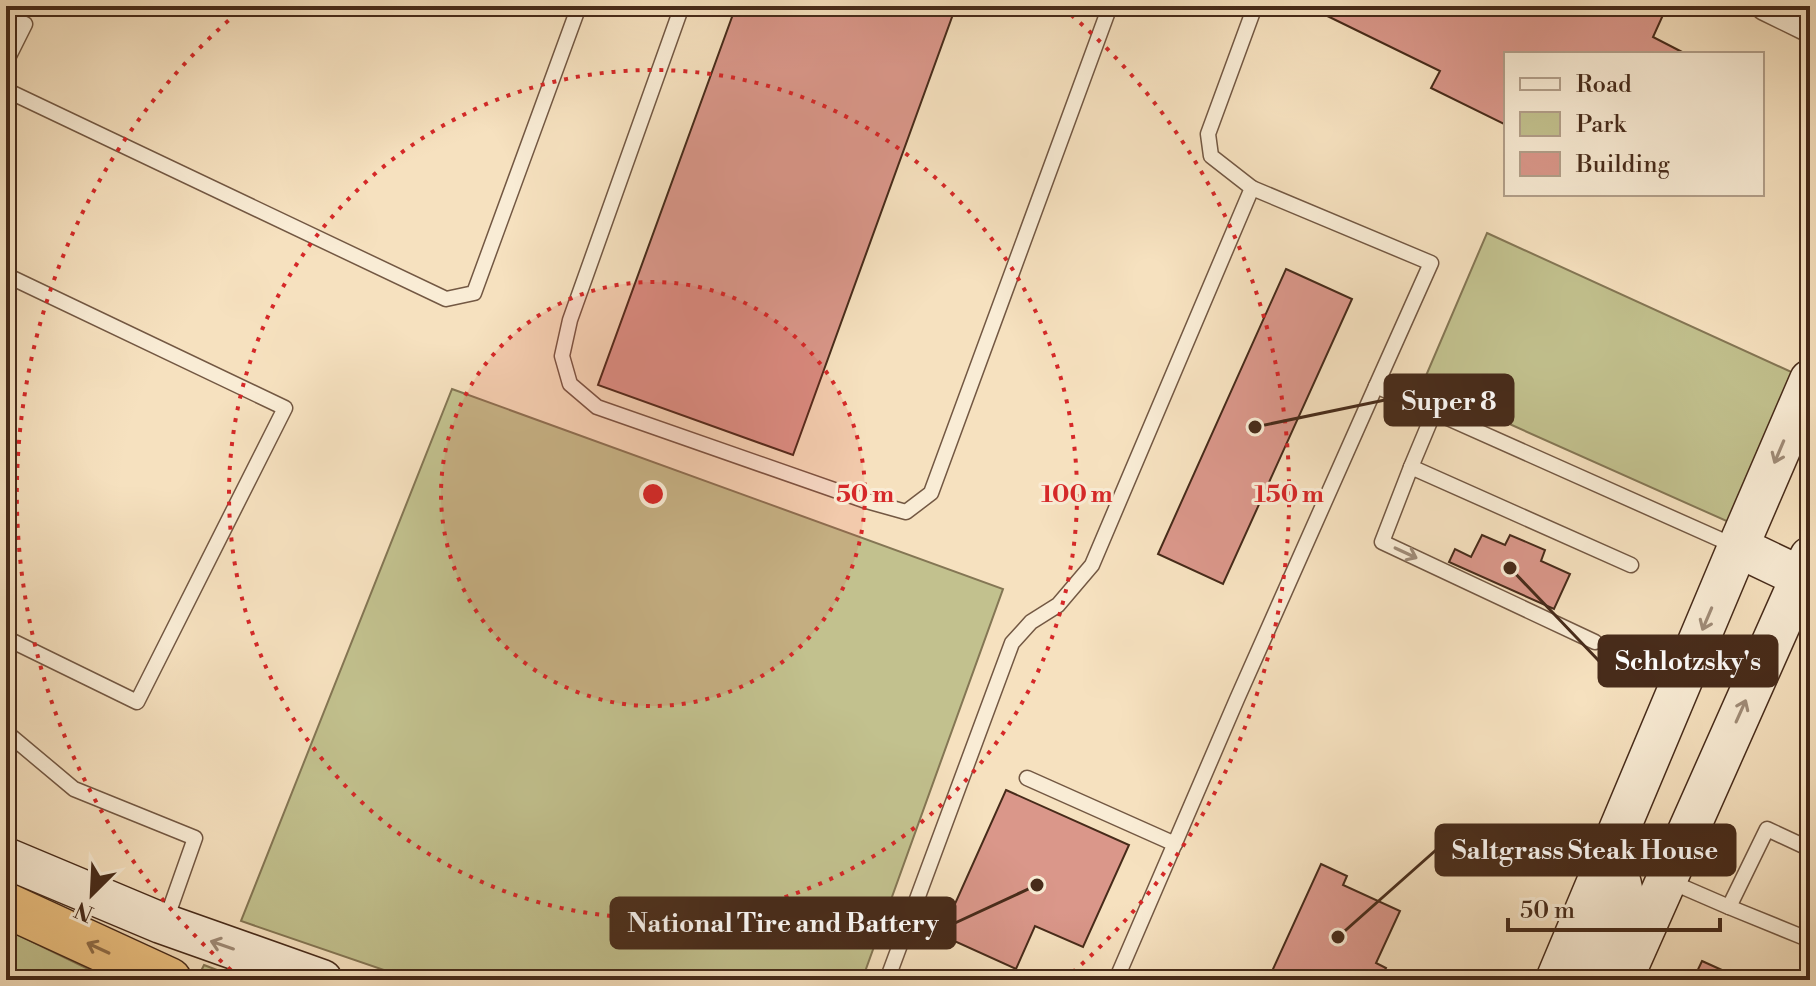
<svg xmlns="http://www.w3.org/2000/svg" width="1816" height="986" viewBox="0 0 1816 986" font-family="'Libre Bodoni',serif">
  <rect width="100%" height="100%" fill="#f6e1bf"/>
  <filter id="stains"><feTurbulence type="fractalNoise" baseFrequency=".0025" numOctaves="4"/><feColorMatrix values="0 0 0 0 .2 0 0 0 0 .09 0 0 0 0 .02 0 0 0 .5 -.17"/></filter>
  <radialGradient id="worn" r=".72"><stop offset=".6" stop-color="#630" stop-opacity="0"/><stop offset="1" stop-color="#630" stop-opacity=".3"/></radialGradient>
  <!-- green -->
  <g fill="#c2c18e" stroke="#847654" stroke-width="2">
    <polygon points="1487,233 1798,375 1731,523 1422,385"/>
    <polygon points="452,389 1003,589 862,980 413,980 241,921"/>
    <polygon points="6,929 111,980 35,980 6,967"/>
    <polygon points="204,965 243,980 211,980 199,975"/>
  </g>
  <!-- building -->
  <g fill="#da978a" stroke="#472b1a" stroke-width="2">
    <polygon points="736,6 956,6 793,455 598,385"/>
    <polygon points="1315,6 1644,6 1663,15 1653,37 1686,54 1506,54 1506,125 1431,88 1440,71 1313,9"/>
    <polygon points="1286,269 1352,299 1223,584 1158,554"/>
    <polygon points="1482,535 1505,545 1510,535 1545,550 1541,561 1570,574 1554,609 1449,562 1455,549 1471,557"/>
    <polygon points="1006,790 1129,845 1083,947 1035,926 1016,969 941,935"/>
    <polygon points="1321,864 1347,876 1343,885 1400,911 1376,963 1386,968 1380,980 1268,980"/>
    <polygon points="1702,961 1744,980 1693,980"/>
  </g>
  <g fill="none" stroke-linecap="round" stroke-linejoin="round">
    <defs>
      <g id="lane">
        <polyline points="682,6 570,320 562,356 570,384 597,407 863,500 906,512 931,493 1110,6"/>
        <polyline points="6,15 25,24 6,62"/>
        <polyline points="6,90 446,299 474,293 579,6"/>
        <polyline points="1252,188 1431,263 1376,386 1737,547"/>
        <polyline points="6,275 285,408 137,702 6,638"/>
        <polyline points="1434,412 1411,467 1631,565"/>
        <polyline points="1411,467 1382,542 1595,642"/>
        <polyline points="6,732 74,789 195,838 166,920"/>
        <polyline points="1027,778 1175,844"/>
        <polyline points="1669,881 1729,907 1767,829 1810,849"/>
        <polyline points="1729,907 1810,940"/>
        <polyline points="887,980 1012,643 1031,622 1058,605 1092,565 1252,188 1211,156 1208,134 1255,6"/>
        <polyline points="1116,980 1237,699 1376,386"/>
      </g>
      <polyline id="street" points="1765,6 1810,28"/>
      <g id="secondary">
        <polyline points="1738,547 1801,577"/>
        <polyline points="6,858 161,923 322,980"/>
        <polyline points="1556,980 1738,547 1810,380"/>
        <path d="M1594,980C1601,962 1622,921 1623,904C1624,886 1617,870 1607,857"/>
        <polyline points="1622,980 1810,557"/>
      </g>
      <polyline id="highway" points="6,905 169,980"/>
    </defs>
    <!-- lane casing -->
    <use href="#lane" stroke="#735843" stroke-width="17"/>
    <!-- street casing -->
    <use href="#street" stroke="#735843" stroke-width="31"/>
    <!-- secondary casing -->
    <use href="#secondary" stroke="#472b1a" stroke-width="43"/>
    <!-- highway casing -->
    <use href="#highway" stroke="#472b1a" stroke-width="47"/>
    <!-- lane -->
    <use href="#lane" stroke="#f9ecd5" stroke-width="14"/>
    <!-- street -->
    <use href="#street" stroke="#f9ecd5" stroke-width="28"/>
    <!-- secondary -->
    <use href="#secondary" stroke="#f9ecd5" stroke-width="40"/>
    <!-- highway -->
    <use href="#highway" stroke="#ebc080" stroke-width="44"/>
  </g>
  <!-- one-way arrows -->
  <defs><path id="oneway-shaft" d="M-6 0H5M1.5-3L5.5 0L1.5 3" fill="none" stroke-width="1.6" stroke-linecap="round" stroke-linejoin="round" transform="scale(2)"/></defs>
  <g stroke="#a08c78">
    <use href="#oneway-shaft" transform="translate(1779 452) rotate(113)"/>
    <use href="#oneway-shaft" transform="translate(1406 553) rotate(25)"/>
    <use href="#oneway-shaft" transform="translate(1707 619) rotate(113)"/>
    <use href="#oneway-shaft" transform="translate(1741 711) rotate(-66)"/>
    <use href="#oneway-shaft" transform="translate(222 945) rotate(-161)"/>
  </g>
  <use stroke="#916e48" href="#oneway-shaft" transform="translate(98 948) rotate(-155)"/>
  <!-- distance rings -->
  <circle cx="653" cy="494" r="212" fill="#d62828" fill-opacity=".12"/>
  <g fill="none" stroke="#d62828" stroke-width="4" stroke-dasharray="4 8">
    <circle cx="653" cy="494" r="212"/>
    <circle cx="653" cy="494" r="424"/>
    <path d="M240 978A636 636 0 0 1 244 7M1062 7A636 636 0 0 1 1066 978"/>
  </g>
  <circle cx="653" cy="494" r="12" fill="#d62828" stroke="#f9ecd5" stroke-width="4"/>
  <g font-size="24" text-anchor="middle" font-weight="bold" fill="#d62828" stroke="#f9ecd5" stroke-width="6" stroke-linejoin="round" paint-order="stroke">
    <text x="865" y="502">50 m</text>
    <text x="1077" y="502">100 m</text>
    <text x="1289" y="502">150 m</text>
  </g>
  <!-- callouts -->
  <path fill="none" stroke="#472b1a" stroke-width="3" d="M1255 427L1385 400M1510 568L1599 661M1338 937L1436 850M1037 885L955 923"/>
  <g fill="#472b1a" stroke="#f9ecd5" stroke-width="3">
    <circle cx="1255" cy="427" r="8"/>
    <circle cx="1510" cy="568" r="8"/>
    <circle cx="1338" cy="937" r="8"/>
    <circle cx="1037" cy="885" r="8"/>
  </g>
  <g fill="#472b1a" stroke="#472b1a" stroke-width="3">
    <rect x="1385" y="375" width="128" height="50" rx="8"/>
    <rect x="1599" y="636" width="178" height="50" rx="8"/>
    <rect x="1436" y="825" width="299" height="50" rx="8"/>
    <rect x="611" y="898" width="344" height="50" rx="8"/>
  </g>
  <g font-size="26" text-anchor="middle" font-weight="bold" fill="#fff">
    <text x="1449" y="410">Super 8</text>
    <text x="1688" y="670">Schlotzsky's</text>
    <text x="1585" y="859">Saltgrass Steak House</text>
    <text x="783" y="932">National Tire and Battery</text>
  </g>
  <!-- margin -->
  <rect width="1816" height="986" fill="none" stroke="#f6e1bf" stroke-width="32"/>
  <rect x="8" y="8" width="1800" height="970" fill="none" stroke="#472b1a" stroke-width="4"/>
  <rect x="16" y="16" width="1784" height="954" fill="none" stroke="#472b1a" stroke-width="2"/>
  <!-- legend -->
  <rect x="1504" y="52" width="260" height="144" fill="#f9ecd5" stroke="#b29f8a" stroke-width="2"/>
  <rect x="1520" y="78" width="40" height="12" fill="#f9ecd5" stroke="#b29f8a" stroke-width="2"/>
  <text x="1576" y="92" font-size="24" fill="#472b1a">Road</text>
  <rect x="1520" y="112" width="40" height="24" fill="#c2c18e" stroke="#b29f8a" stroke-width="2"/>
  <text x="1576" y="132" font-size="24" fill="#472b1a">Park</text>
  <rect x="1520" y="152" width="40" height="24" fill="#da978a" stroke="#b29f8a" stroke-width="2"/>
  <text x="1576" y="172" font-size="24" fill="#472b1a">Building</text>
  <!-- north arrow -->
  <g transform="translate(92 894) rotate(204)" stroke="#f9ecd5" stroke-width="6" paint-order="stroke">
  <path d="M0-6L14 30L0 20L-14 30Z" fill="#472b1a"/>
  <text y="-12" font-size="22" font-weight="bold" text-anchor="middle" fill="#472b1a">N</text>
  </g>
  <!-- scale -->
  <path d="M1508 918v12h212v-12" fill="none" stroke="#472b1a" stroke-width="4"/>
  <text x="1520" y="918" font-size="24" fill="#472b1a" stroke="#f9ecd5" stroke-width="6" paint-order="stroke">50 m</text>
  <rect width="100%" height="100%" filter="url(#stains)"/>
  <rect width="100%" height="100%" fill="url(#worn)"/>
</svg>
